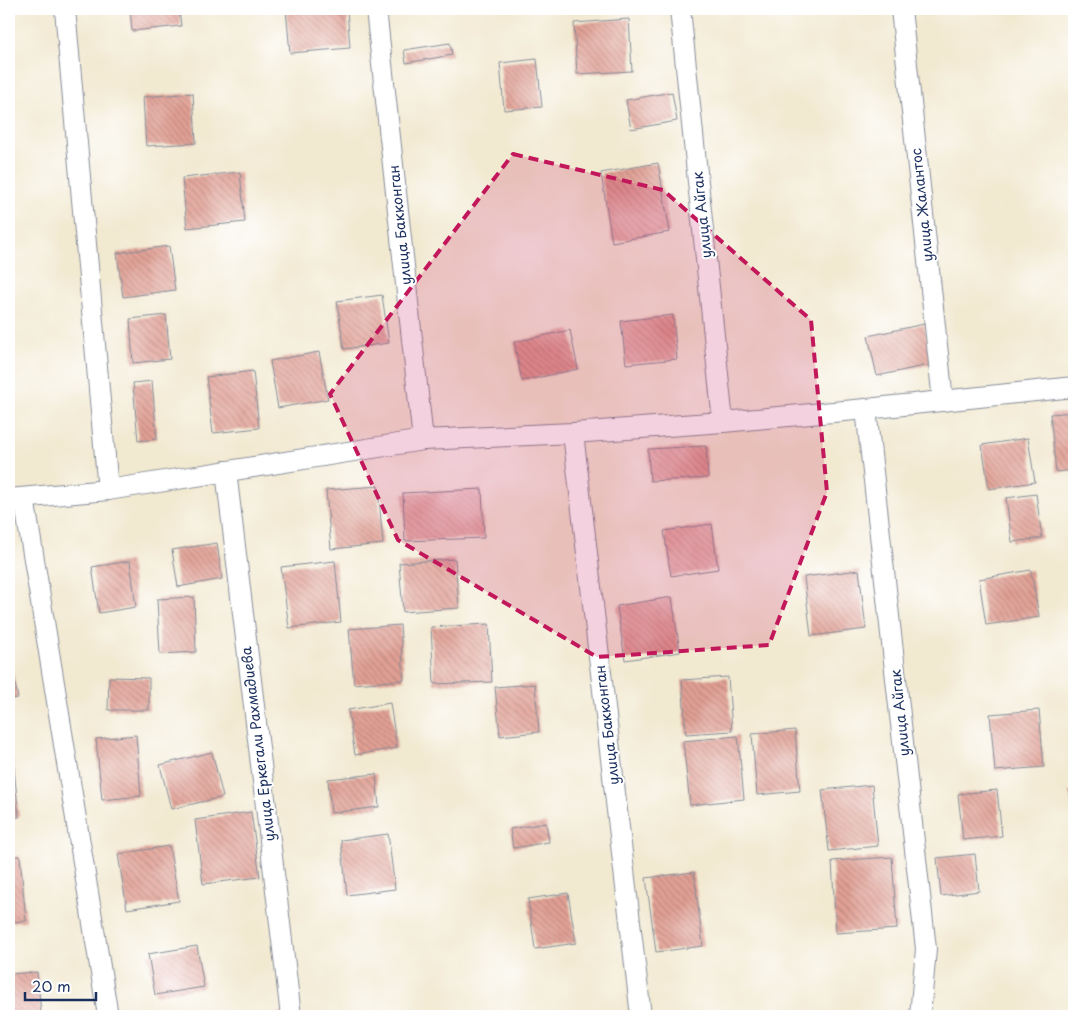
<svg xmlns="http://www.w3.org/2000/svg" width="1083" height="1025" viewBox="0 0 1083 1025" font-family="'Playpen Sans',sans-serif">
  <defs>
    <pattern id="building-back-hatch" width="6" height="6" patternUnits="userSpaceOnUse" patternTransform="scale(1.25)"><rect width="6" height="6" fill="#e2a094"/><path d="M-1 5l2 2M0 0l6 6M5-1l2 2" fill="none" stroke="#b6837c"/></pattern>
  </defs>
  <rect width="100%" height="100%" fill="#fff"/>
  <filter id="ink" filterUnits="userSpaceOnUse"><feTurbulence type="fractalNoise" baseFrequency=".02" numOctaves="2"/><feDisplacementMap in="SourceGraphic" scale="10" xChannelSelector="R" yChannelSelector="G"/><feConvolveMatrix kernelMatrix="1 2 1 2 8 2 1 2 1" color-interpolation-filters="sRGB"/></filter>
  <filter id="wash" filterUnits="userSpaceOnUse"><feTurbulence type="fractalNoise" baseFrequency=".0096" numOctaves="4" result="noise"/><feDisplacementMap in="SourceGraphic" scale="20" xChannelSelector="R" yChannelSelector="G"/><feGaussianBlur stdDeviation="1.12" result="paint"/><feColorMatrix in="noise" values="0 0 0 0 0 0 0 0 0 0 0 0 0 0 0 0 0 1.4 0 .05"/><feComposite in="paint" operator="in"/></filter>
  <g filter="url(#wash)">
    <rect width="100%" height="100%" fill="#f2e9d1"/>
    <g id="blocks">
      <!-- building -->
      <g fill="url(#building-back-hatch)">
        <polygon points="130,9 179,9 181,26 132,31"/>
        <polygon points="286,9 347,9 350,48 290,53"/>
        <polygon points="1071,9 1074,9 1074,21 1073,21"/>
        <polygon points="629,19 632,71 577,74 574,23"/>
        <polygon points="450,43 452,55 406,63 404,50"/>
        <polygon points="537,59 542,107 504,110 500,63"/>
        <polygon points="672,92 677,121 631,129 626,100"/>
        <polygon points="193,93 196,143 146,146 143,97"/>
        <polygon points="658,163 670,232 612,242 601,173"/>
        <polygon points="240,172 245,222 187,228 182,178"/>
        <polygon points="169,246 175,290 123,297 117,253"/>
        <polygon points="382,295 389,343 344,349 337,301"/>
        <polygon points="166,315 170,359 133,363 130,319"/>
        <polygon points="673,315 677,359 626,364 621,321"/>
        <polygon points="924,324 933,364 877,376 868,336"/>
        <polygon points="570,330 578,369 522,381 514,342"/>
        <polygon points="319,352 328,399 278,408 270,361"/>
        <polygon points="253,371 259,428 213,433 206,377"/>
        <polygon points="152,381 157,439 138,441 133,383"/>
        <polygon points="1074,412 1074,470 1056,472 1050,414"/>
        <polygon points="1028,438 1035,482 989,489 982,445"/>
        <polygon points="706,446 708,478 650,481 648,449"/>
        <polygon points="378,486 383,544 331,549 326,490"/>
        <polygon points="482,489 484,538 405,541 403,493"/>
        <polygon points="1036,494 1042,538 1012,542 1006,498"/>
        <polygon points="712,524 718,569 671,576 664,531"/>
        <polygon points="217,543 222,579 178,587 172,550"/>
        <polygon points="455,559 459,608 403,612 399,563"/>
        <polygon points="130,561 136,607 99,613 92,567"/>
        <polygon points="335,561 341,622 289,628 281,567"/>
        <polygon points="859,570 866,629 811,636 804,577"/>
        <polygon points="1031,570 1039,617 986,625 979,579"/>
        <polygon points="194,597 196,652 160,654 157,599"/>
        <polygon points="672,597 680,652 625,660 617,606"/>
        <polygon points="489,624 492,682 434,684 431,627"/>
        <polygon points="400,625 404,680 354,684 349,629"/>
        <polygon points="9,654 18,698 9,699"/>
        <polygon points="109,677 149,678 149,710 108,710"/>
        <polygon points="728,677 732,731 686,734 682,680"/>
        <polygon points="535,684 539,732 500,736 495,687"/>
        <polygon points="390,703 397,748 355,755 348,710"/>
        <polygon points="1039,710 1044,767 995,771 990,714"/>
        <polygon points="795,730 800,791 757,795 752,734"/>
        <polygon points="136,735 141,796 102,800 96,739"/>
        <polygon points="738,736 744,799 690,805 683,741"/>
        <polygon points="212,752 223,797 171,809 160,765"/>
        <polygon points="13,759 19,817 9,818 9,760"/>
        <polygon points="376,774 379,807 331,813 328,779"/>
        <polygon points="872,785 878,846 829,851 822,790"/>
        <polygon points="997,790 1002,836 963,840 958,794"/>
        <polygon points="1070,792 1074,792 1074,813 1073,813"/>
        <polygon points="251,812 260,877 203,884 195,820"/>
        <polygon points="546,823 549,842 513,848 510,829"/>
        <polygon points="388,834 395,889 347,895 341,840"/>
        <polygon points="169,846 179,901 127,909 118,854"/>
        <polygon points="975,854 979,891 941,896 937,858"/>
        <polygon points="20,856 26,921 9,922 9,857"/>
        <polygon points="892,857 897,929 836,933 832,861"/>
        <polygon points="694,872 703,946 656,952 646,878"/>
        <polygon points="568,893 576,943 535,949 528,899"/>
        <polygon points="197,946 204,987 155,995 148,954"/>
        <polygon points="37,972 41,1013 9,1015 9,974"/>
        <polygon points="284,1012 285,1016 269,1016"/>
      </g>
    </g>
  </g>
  <g filter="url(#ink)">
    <use href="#blocks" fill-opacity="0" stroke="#868c98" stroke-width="1"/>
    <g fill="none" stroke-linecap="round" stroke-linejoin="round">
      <defs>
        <g id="street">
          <polyline points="65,9 108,490"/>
          <polyline points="376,9 423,440"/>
          <polyline points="680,9 723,422"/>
          <polyline points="901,9 943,401"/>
          <polyline points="866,409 926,949 920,1016"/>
          <polyline points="573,433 641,1016"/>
          <polyline points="226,471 291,1016"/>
          <polyline points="24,498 108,1016"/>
          <polyline points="9,499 108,490 423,440 573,433 723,422 866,409 1074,387"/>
        </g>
      </defs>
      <!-- street casing -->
      <use href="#street" stroke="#868c98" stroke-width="22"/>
      <!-- street -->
      <use href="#street" stroke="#fff" stroke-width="20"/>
    </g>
  </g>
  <!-- marked area -->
  <path fill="#c2185b" fill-opacity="0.2" stroke="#c2185b" stroke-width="4" stroke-dasharray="10 6" stroke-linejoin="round" d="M513,154L663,190L811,320L827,492L769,645L597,657L398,540L330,394Z"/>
  <g text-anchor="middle" stroke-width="4" stroke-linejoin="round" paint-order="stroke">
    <!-- street labels -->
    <g font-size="14" fill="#1b2f5e" stroke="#fff">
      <text transform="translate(922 205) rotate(-96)" y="5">улица Жалантос</text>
      <text transform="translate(702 215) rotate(-96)" y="5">улица Айгак</text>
      <text transform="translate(400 225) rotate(-96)" y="5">улица Бакконган</text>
      <text transform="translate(900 713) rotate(-96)" y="5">улица Айгак</text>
      <text transform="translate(607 725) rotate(-97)" y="5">улица Бакконган</text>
      <text transform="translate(258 744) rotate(-97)" y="5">улица Еркегали Рахмадиева</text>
    </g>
  </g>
  <!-- margin -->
  <rect width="1083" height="1025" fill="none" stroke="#fff" stroke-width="30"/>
  <!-- scale -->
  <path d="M25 992v8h71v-8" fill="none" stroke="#1b2f5e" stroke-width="2.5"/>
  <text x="32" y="992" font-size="15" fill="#1b2f5e" stroke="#ffffff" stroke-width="4" paint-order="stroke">20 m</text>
</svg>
